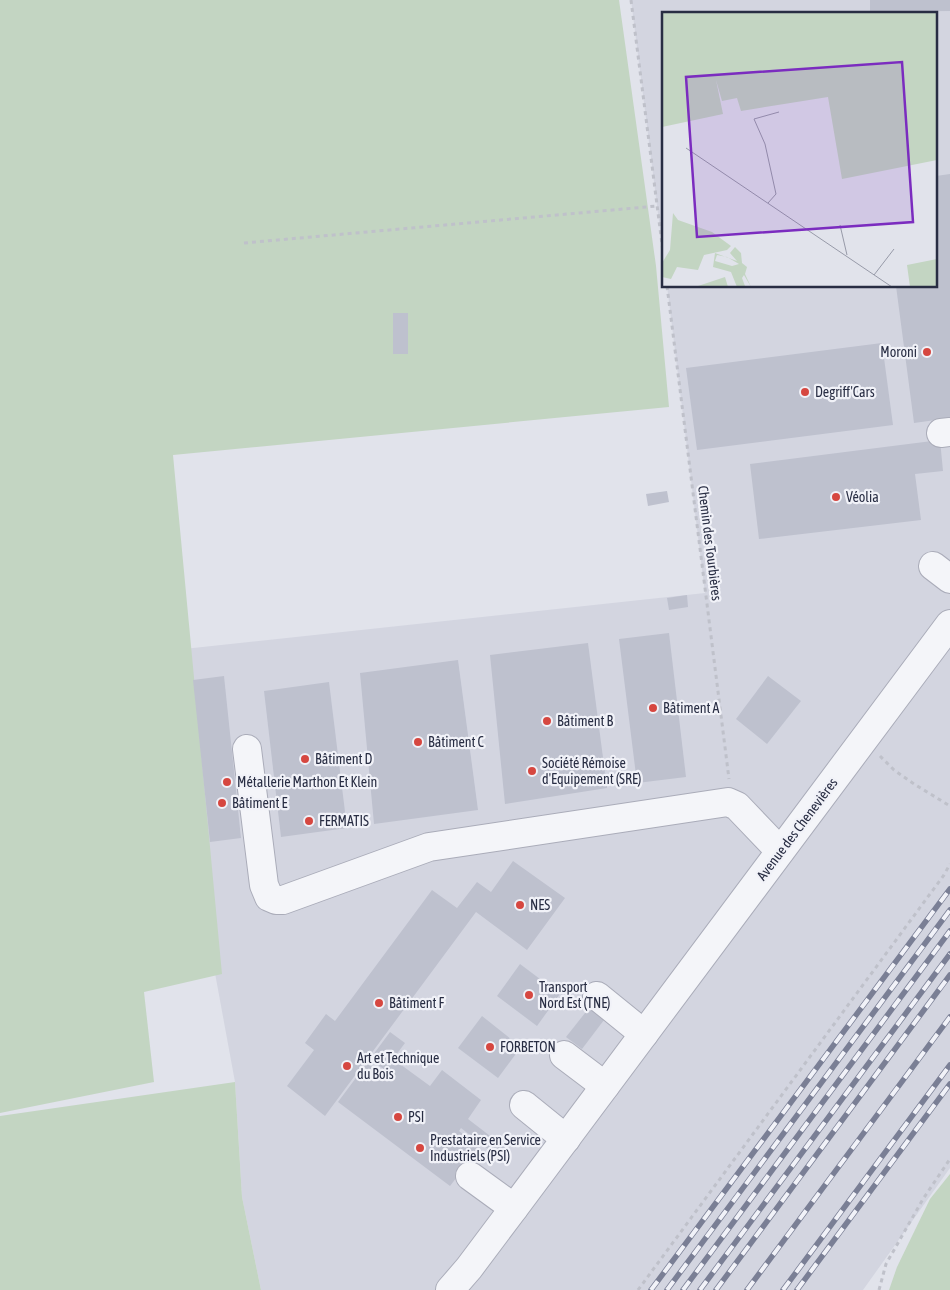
<svg xmlns="http://www.w3.org/2000/svg" width="950" height="1290" viewBox="0 0 950 1290" font-family="'Asap Condensed',sans-serif">
  <rect width="100%" height="100%" fill="#e1e3eb"/>
  <!-- built -->
  <polygon fill="#d3d5e0" points="631,0 950,0 950,1168 863,1290 261,1290 242,1197 235,1082 156,652 705,593 667,286 936,286 936,14 664,14 664,261"/>
  <!-- green -->
  <g fill="#c3d5c2">
    <polygon points="0,0 619,0 656,266 669,407 173,455 222,974 144,992 154,1082 0,1113"/>
    <polygon points="235,1082 242,1197 261,1290 0,1290 0,1116"/>
    <polygon points="950,1174 950,1290 889,1290 897,1267 930,1199"/>
  </g>
  <!-- building -->
  <g fill="#bec1ce">
    <polygon points="870,0 950,0 950,11 870,12"/>
    <polygon points="950,174 950,418 914,423 896,286 936,286 936,176"/>
    <rect x="393" y="313" width="15" height="41"/>
    <polygon points="882,343 893,425 697,450 686,368"/>
    <polygon points="940,440 943,471 915,474 921,520 759,539 750,464"/>
    <polygon points="667,491 669,502 648,506 646,494"/>
    <polygon points="687,595 688,607 669,610 667,598"/>
    <polygon points="669,633 686,777 637,783 619,639"/>
    <polygon points="588,643 607,788 505,804 490,655"/>
    <polygon points="458,660 478,810 374,824 360,673"/>
    <polygon points="224,676 241,838 210,842 193,680"/>
    <polygon points="768,676 801,701 767,744 736,719"/>
    <polygon points="329,682 347,828 281,837 264,691"/>
    <polygon points="513,861 565,898 527,950 476,912 325,1116 287,1086 314,1050 305,1043 326,1014 335,1021 432,890 457,908 477,882 491,892"/>
    <polygon points="520,964 560,994 537,1026 497,996"/>
    <polygon points="589,1008 604,1020 582,1049 566,1037"/>
    <polygon points="482,1016 521,1047 498,1078 458,1048"/>
    <polygon points="390,1032 405,1043 393,1059 430,1086 442,1070 481,1100 468,1119 498,1142 505,1133 512,1138 498,1157 461,1128 459,1131 480,1147 450,1186 338,1102 367,1063 382,1074 385,1070 370,1059"/>
  </g>
  <g fill="none" stroke-linecap="round" stroke-linejoin="round">
    <defs>
      <g id="minor">
        <polyline points="941,433 950,432"/>
        <polyline points="933,566 950,579"/>
        <polyline points="247,749 264,885 269,897 276,900 283,900 429,847 728,802 737,806 780,851"/>
        <polyline points="597,996 644,1034"/>
        <polyline points="564,1055 605,1086"/>
        <polyline points="524,1105 566,1139"/>
        <polyline points="470,1176 514,1208"/>
        <polyline points="450,1290 469,1268 514,1208 950,624"/>
      </g>
    </defs>
    <!-- minor casing -->
    <use href="#minor" stroke="#aaacb9" stroke-width="30"/>
    <!-- path -->
    <g stroke="#bfc1ca" stroke-width="3" stroke-dasharray="4 4" stroke-linecap="butt">
      <polyline points="631,0 664,260"/>
      <polyline points="244,243 657,206"/>
      <polyline points="667,286 729,779"/>
      <polyline points="880,756 894,770 914,784 950,806"/>
      <polyline points="638,1290 944,875 950,864"/>
      <polyline points="879,1290 886,1264 923,1199 950,1159"/>
    </g>
    <!-- minor -->
    <use href="#minor" stroke="#f4f5f9" stroke-width="28"/>
    <defs>
      <g id="rail">
        <polyline points="651,1290 950,889"/>
        <polyline points="667,1290 950,910"/>
        <polyline points="683,1290 950,931"/>
        <polyline points="700,1290 950,954"/>
        <polyline points="716,1290 950,975"/>
        <polyline points="747,1290 950,1017"/>
        <polyline points="783,1290 950,1065"/>
        <polyline points="797,1290 950,1084"/>
      </g>
    </defs>
    <!-- rail casing -->
    <use href="#rail" stroke="#7a7f95" stroke-width="5.5"/>
    <!-- rail -->
    <use href="#rail" stroke="#f1f2f8" stroke-width="4" stroke-dasharray="11" stroke-linecap="butt"/>
  </g>
  <!-- markers -->
  <g fill="#d64740" stroke="#f1f2f8" stroke-width="2">
    <circle cx="927" cy="352" r="5"/>
    <circle cx="805" cy="392" r="5"/>
    <circle cx="836" cy="497" r="5"/>
    <circle cx="653" cy="708" r="5"/>
    <circle cx="547" cy="721" r="5"/>
    <circle cx="418" cy="742" r="5"/>
    <circle cx="305" cy="759" r="5"/>
    <circle cx="532" cy="771" r="5"/>
    <circle cx="227" cy="782" r="5"/>
    <circle cx="222" cy="803" r="5"/>
    <circle cx="309" cy="821" r="5"/>
    <circle cx="520" cy="905" r="5"/>
    <circle cx="529" cy="995" r="5"/>
    <circle cx="379" cy="1003" r="5"/>
    <circle cx="490" cy="1047" r="5"/>
    <circle cx="347" cy="1066" r="5"/>
    <circle cx="398" cy="1117" r="5"/>
    <circle cx="420" cy="1148" r="5"/>
  </g>
  <g text-anchor="middle" stroke-width="4.5" stroke-linejoin="round" paint-order="stroke">
    <!-- poi labels -->
    <g font-size="14" fill="#282d43" stroke="#f1f2f8" text-anchor="start">
      <text x="917" y="357" text-anchor="end">Moroni</text>
      <text x="815" y="397">Degriff'Cars</text>
      <text x="846" y="502">Véolia</text>
      <text x="663" y="713">Bâtiment A</text>
      <text x="557" y="726">Bâtiment B</text>
      <text x="428" y="747">Bâtiment C</text>
      <text x="315" y="764">Bâtiment D</text>
      <text x="542" y="768">Société Rémoise<tspan x="542" dy="16">d'Equipement (SRE)</tspan></text>
      <text x="237" y="787">Métallerie Marthon Et Klein</text>
      <text x="232" y="808">Bâtiment E</text>
      <text x="319" y="826">FERMATIS</text>
      <text x="530" y="910">NES</text>
      <text x="539" y="992">Transport<tspan x="539" dy="16">Nord Est (TNE)</tspan></text>
      <text x="389" y="1008">Bâtiment F</text>
      <text x="500" y="1052">FORBETON</text>
      <text x="357" y="1063">Art et Technique<tspan x="357" dy="16">du Bois</tspan></text>
      <text x="408" y="1122">PSI</text>
      <text x="430" y="1145">Prestataire en Service<tspan x="430" dy="16">Industriels (PSI)</tspan></text>
    </g>
    <!-- street labels -->
    <g font-size="14" fill="#282d43" stroke="#f1f2f8">
      <text transform="translate(710 543) rotate(83)" y="5">Chemin des Tourbières</text>
      <text transform="translate(797 829) rotate(-53)" y="5">Avenue des Chenevières</text>
    </g>
  </g>
  <!-- overview -->
  <g transform="translate(662 12)">
    <rect width="275" height="275" fill="#e1e3eb"/>
    <path d="M0,0H275V148L180,167L166,85L79,99L75,86L60,89L54,68L61,102L0,115ZM11,201L16,208L50,220L69,234L65,238L42,243L36,258L15,255L9,267L0,265V251L8,238ZM73,235L79,241L80,251L85,255L83,262L89,275L82,263L80,266L83,274L75,275L69,260L51,255L53,241L75,249L68,241ZM55,243L65,245L77,252L70,254L53,249ZM275,247V275H248L245,253ZM63,265L66,275H33Z" fill="#c3d5c2" fill-rule="evenodd"/>
    <path fill="none" stroke="#979aa8" stroke-width="1" d="M24,136L230,275M106,191L114,182L103,132L92,107L117,100M178,213L185,243M212,263L232,237"/>
    <path fill="#7b2cbf" fill-opacity="0.15" stroke="#7b2cbf" stroke-width="2.5" d="M240,50L251,210L35,225L24,65Z"/>
    <rect width="275" height="275" fill="none" stroke="#282d43" stroke-width="2.5"/>
  </g>
</svg>
